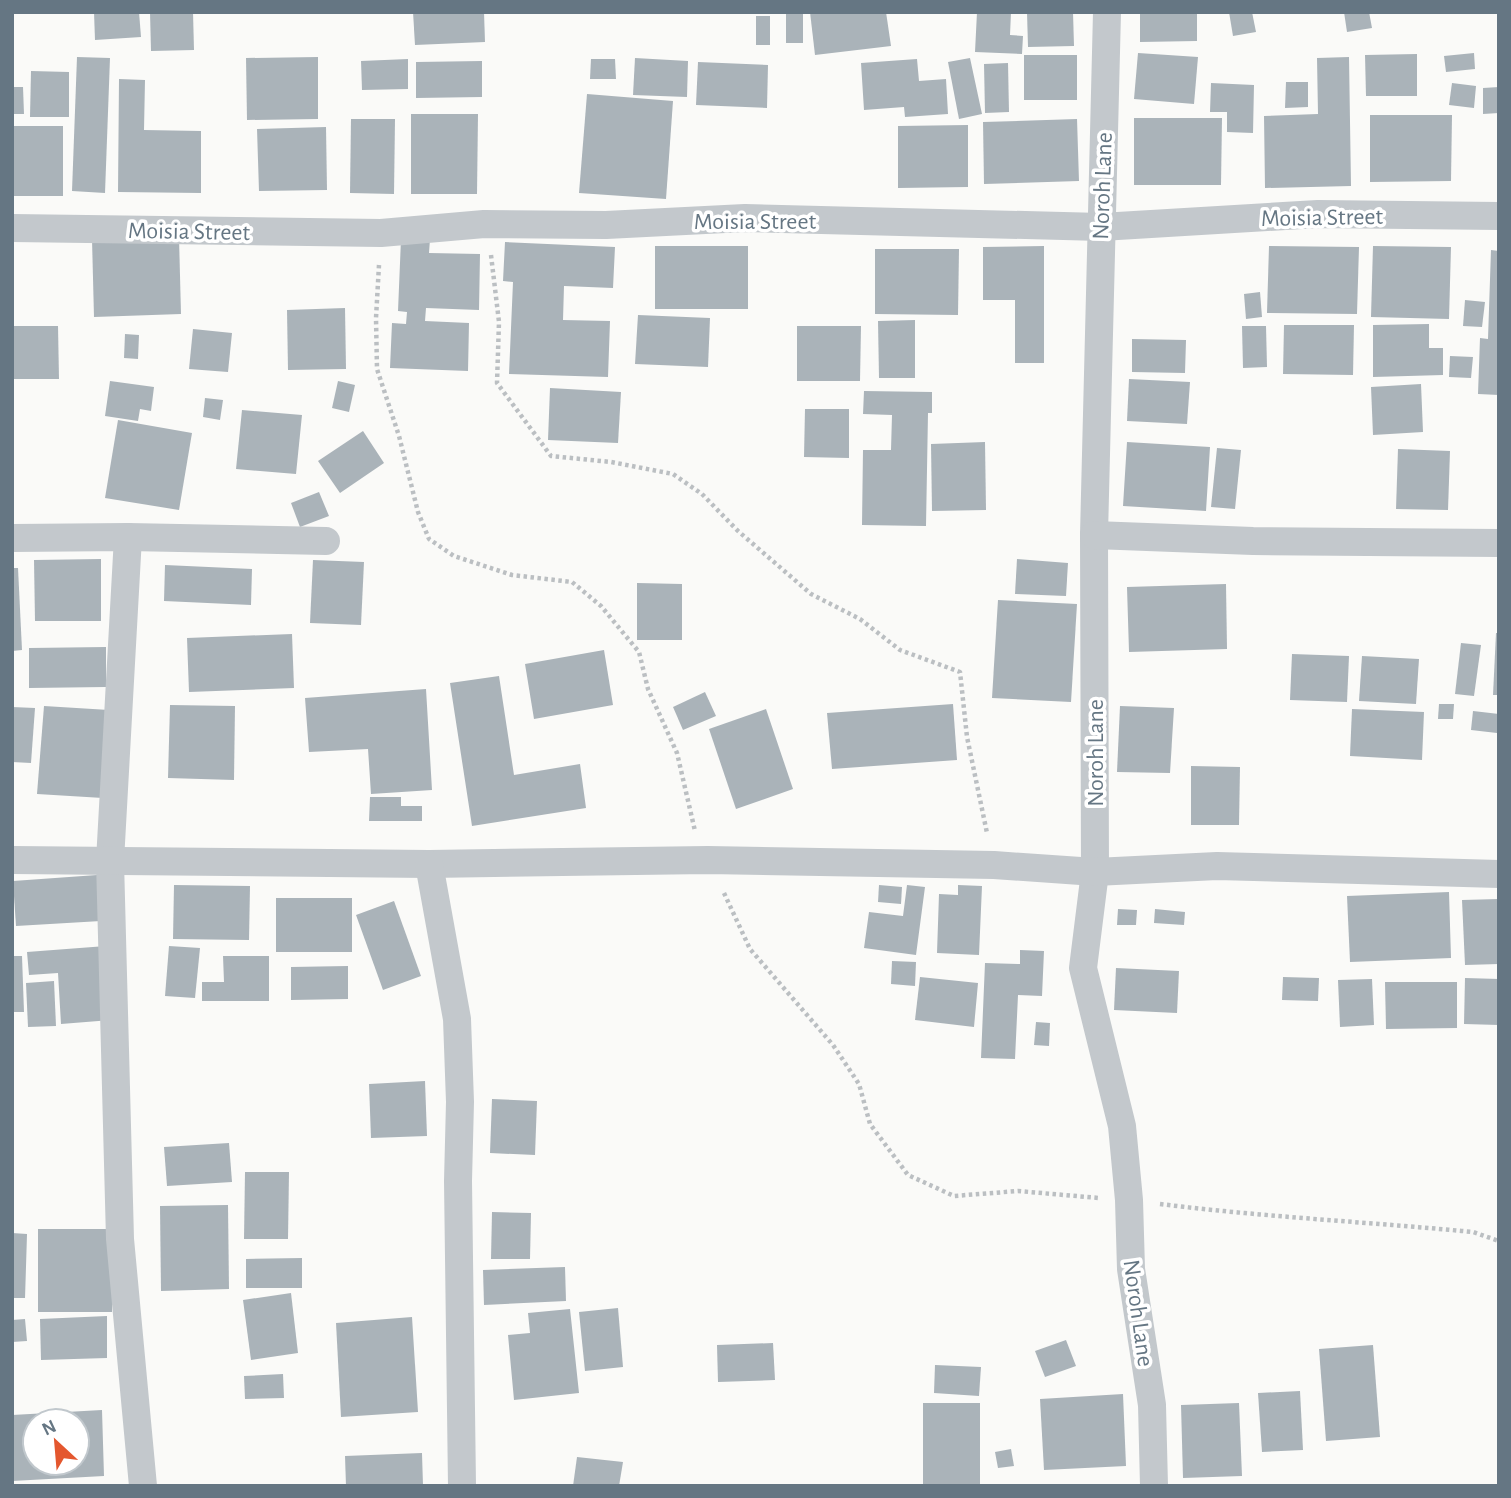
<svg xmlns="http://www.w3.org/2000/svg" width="1511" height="1498" viewBox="0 0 1511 1498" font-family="'Alegreya Sans',sans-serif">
  <rect width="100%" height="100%" fill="#fafaf8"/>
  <!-- building -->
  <g fill="#aab3b9" fill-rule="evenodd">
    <polygon points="94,12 139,12 141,37 95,40"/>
    <polygon points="150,12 193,12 194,50 151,51"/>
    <polygon points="413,12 484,12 485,42 415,45"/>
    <rect x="786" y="12" width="17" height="31"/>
    <polygon points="810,12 886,12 891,46 815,55"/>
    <polygon points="977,12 1011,12 1010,35 1023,36 1022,54 975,52"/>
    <polygon points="1027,12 1073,12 1074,46 1028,47"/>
    <polygon points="1140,12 1197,12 1197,41 1140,42"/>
    <polygon points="1229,12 1252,12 1256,32 1233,36"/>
    <polygon points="1344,12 1369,12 1372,28 1347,32"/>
    <rect x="756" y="16" width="14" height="29"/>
    <polygon points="1138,53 1198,57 1194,104 1134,99"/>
    <polygon points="1474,53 1475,69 1446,72 1444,56"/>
    <polygon points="1417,54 1417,96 1366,96 1365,55"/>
    <rect x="1024" y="55" width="53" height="45"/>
    <polygon points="77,57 110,58 105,193 72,191"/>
    <polygon points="318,57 318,119 247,120 246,58"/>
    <polygon points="1349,57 1351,186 1265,188 1264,116 1318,114 1317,58"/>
    <polygon points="635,58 688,61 687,97 633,95"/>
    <polygon points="970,58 982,114 959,119 948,62"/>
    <polygon points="408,59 408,89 362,90 361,61"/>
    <polygon points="591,59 615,59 616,79 590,79"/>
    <polygon points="917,59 919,81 946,79 948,114 905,117 904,107 864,110 861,63"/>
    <polygon points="482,61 482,97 416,98 416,62"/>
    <polygon points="698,62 768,65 767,108 696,105"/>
    <polygon points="1008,63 1009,112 985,113 984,64"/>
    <polygon points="31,71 69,72 69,117 30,117"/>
    <polygon points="119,79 145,80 144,130 201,131 201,193 118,192"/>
    <polygon points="1286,82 1308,82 1308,107 1285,108"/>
    <polygon points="1211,83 1254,85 1253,133 1227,132 1227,112 1210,112"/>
    <polygon points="1452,83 1476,86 1474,108 1449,105"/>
    <polygon points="12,87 23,87 24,114 12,114"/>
    <polygon points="1499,87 1499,113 1483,114 1483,88"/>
    <polygon points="587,94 673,101 666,199 579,193"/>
    <polygon points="411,114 478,114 477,194 411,194"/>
    <polygon points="1370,115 1452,115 1451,181 1370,182"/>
    <polygon points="1134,118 1222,118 1221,185 1134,185"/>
    <polygon points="351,119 395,119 394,194 350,193"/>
    <polygon points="1077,119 1079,181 984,184 983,122"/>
    <polygon points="968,125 968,187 898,188 898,126"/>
    <rect x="12" y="126" width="51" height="70"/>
    <polygon points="326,127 327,190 259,191 257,129"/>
    <polygon points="179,237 181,314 94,317 92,239"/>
    <polygon points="401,239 430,239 429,253 480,254 479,310 426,308 425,321 469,323 468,371 390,368 392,323 406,324 407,312 398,311"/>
    <polygon points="505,242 615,247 613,288 564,286 563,320 610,321 608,377 509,374 513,282 503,281"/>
    <rect x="655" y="246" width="93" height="63"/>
    <polygon points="1044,246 1044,363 1015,363 1015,300 983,300 983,247"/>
    <polygon points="1269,246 1359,247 1357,314 1267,313"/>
    <polygon points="1373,246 1451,247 1449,319 1371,317"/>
    <polygon points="875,249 959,249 958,315 875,314"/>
    <polygon points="1491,250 1499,251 1499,395 1478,394 1480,338 1488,339"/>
    <polygon points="1260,292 1262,317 1246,319 1244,294"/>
    <polygon points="1465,300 1485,302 1482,327 1463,326"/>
    <polygon points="345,308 346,369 288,370 287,310"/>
    <polygon points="638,315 710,318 708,367 635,364"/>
    <polygon points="915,320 915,378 879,378 878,321"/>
    <polygon points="1429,324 1429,348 1443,348 1443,375 1373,377 1373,325"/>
    <polygon points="1284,325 1354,325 1353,375 1283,374"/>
    <polygon points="12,326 58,326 59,379 12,379"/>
    <polygon points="797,326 861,326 860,381 797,381"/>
    <polygon points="1242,326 1266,326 1267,367 1243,368"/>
    <polygon points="193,329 232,333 228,372 189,369"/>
    <polygon points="125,334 139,335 138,359 124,358"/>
    <polygon points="1132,339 1186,340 1185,373 1132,372"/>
    <polygon points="1450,356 1473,357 1471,378 1449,377"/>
    <polygon points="1129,379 1190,382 1187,424 1127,421"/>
    <polygon points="110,381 154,387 151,411 140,409 138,421 105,416"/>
    <polygon points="338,381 355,385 349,412 332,408"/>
    <polygon points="1421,384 1423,432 1373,435 1371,387"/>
    <polygon points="550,388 621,392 618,443 548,440"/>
    <polygon points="864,391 932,392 932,413 928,413 926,526 862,525 863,450 891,450 892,415 863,414"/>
    <polygon points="205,398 223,400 220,420 203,417"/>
    <polygon points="805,409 849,409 849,458 804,457"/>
    <polygon points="242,410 302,415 296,474 236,469"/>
    <polygon points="118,420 192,433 179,510 105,498"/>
    <polygon points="363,431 384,463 340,493 318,461"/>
    <polygon points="985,442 986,510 932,511 931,444"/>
    <polygon points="1127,442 1210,447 1206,511 1123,506"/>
    <polygon points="1217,448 1241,450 1235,509 1211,507"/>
    <polygon points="1398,449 1450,451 1448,510 1396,509"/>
    <polygon points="319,492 329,516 300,527 291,503"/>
    <polygon points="101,559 101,621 35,621 34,560"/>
    <polygon points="1017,559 1068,563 1066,596 1015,594"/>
    <polygon points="313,560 364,562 361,625 310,623"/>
    <polygon points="165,565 252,569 251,605 164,601"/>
    <polygon points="12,568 18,568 22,650 12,651"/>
    <polygon points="637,583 682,584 682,640 637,640"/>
    <polygon points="1226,584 1227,649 1129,652 1127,587"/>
    <polygon points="998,600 1077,604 1071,702 992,698"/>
    <polygon points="1496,633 1499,633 1499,695 1493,695"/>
    <polygon points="292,634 294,688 189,692 187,638"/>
    <polygon points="1461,643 1481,645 1474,696 1455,694"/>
    <polygon points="106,647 106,687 29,688 29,648"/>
    <polygon points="604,650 613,705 534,719 525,664"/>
    <polygon points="1292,654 1349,656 1347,702 1290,700"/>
    <polygon points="1362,656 1419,659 1416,704 1359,701"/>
    <polygon points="499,676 514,775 580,764 586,808 472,826 450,683"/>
    <polygon points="426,689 432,790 371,794 368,749 309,752 305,698"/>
    <polygon points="705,692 716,716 683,730 673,707"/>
    <polygon points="953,704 957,760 832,769 827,713"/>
    <polygon points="1439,704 1454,704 1453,719 1438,719"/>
    <polygon points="170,705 235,706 234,780 168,778"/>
    <polygon points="44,706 109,710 103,798 37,794"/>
    <polygon points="1120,706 1174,708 1170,773 1117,772"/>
    <polygon points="12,707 35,708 31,763 12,762"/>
    <polygon points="766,709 793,789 736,809 709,729"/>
    <polygon points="1352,709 1424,712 1422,760 1350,756"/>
    <polygon points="1473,711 1499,714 1497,733 1471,730"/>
    <polygon points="1191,766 1240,767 1239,825 1191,825"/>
    <polygon points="370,797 401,797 401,806 422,806 422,821 369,821"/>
    <polygon points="97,875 101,921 16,926 13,881"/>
    <polygon points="174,885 250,886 249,940 173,939"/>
    <polygon points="879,885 902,887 901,904 878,902"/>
    <polygon points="907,885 925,887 916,955 864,948 869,912 903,916"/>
    <polygon points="958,885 982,886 979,955 937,953 939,894 958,895"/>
    <polygon points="1449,892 1451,958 1350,962 1347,896"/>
    <rect x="276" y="898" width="76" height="54"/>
    <polygon points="1499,899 1499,964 1465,965 1462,900"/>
    <polygon points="394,901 421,976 383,990 356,915"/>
    <polygon points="1118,909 1137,910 1136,925 1117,925"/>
    <polygon points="1155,909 1185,912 1184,925 1154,923"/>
    <polygon points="106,946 111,1020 61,1024 58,973 29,975 27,952"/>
    <polygon points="169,946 200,948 195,998 165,996"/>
    <polygon points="1020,950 1044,951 1042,996 1018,995 1015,1059 981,1058 985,963 1020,964"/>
    <polygon points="12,956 22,956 24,1012 12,1012"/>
    <polygon points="223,956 269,956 269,1001 202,1001 202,982 224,982"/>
    <polygon points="892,961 916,962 915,986 891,984"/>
    <polygon points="348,966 348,999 291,1000 291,967"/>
    <polygon points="1116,968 1179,971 1177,1013 1114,1010"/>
    <polygon points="920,977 978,983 974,1027 915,1020"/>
    <polygon points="1283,977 1319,978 1318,1001 1282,1000"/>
    <polygon points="1465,978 1499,979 1499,1025 1464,1024"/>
    <polygon points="1372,979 1374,1025 1340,1027 1338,980"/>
    <polygon points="54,981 56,1026 28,1027 26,983"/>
    <polygon points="1385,982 1457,982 1457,1028 1386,1029"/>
    <polygon points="1036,1022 1050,1023 1049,1046 1034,1045"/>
    <polygon points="425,1081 427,1136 371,1138 369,1084"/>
    <polygon points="492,1099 537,1101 535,1155 490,1153"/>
    <polygon points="229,1143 232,1182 167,1186 164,1147"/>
    <polygon points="245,1172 289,1172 288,1239 244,1239"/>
    <polygon points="228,1205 229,1289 161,1291 160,1206"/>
    <polygon points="492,1212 531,1213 530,1259 491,1259"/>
    <rect x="38" y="1229" width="74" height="83"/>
    <polygon points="12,1233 27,1234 25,1298 12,1298"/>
    <polygon points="302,1258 302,1288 246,1288 246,1259"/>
    <polygon points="565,1267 566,1301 484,1305 483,1270"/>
    <polygon points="291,1293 298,1353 251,1360 243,1300"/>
    <polygon points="618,1308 623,1367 585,1371 579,1312"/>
    <polygon points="570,1309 579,1393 514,1400 508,1335 530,1333 528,1313"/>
    <polygon points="107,1316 107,1358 41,1360 40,1319"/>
    <polygon points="412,1317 418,1412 341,1417 336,1323"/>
    <polygon points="25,1319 27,1341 12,1342 12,1320"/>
    <polygon points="1066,1340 1076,1366 1045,1377 1035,1351"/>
    <polygon points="773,1343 775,1380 718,1382 717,1345"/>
    <polygon points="1373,1345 1380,1437 1326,1441 1319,1349"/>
    <polygon points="935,1365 981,1367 979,1396 934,1393"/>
    <polygon points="283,1374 284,1398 245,1399 244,1376"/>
    <polygon points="1300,1391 1303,1450 1262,1452 1258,1393"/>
    <polygon points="1123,1394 1126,1466 1044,1470 1040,1399"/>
    <rect x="923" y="1403" width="57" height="82"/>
    <polygon points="1239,1403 1242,1476 1183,1478 1181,1405"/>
    <path d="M102,1410L104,1476L12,1481V1415ZM35,1421H77V1463H35Z"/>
    <polygon points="1011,1449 1014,1466 998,1468 995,1452"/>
    <polygon points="422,1453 423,1486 346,1486 345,1456"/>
    <polygon points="577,1457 623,1462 619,1486 573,1486"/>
  </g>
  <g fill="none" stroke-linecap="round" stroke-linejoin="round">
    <!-- path -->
    <g stroke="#bbbfc2" stroke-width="4.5" stroke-dasharray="3.5 3.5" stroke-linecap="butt">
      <polyline points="491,255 499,322 497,383 551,456 611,462 673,474 702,494 738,531 811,594 860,619 900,650 960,672 967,737 987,833"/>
      <polyline points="379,265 376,318 377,369 399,436 418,512 429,539 454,556 512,575 572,582 601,606 639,652 648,689 677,753 695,831"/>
      <polyline points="724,893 750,949 833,1045 859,1084 870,1124 908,1175 954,1196 1018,1191 1099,1198"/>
      <path d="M1160,1204C1264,1217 1369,1222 1473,1232L1499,1241"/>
    </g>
    <!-- minor -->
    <g stroke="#c3c8cc" stroke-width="28">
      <polyline points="1107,12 1094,535 1095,872 1083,968 1122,1126 1129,1200 1131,1269 1152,1405 1154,1486"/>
      <polyline points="12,228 381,233 484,224 606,225 745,218 1101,227 1318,214 1499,216"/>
      <polyline points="1094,535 1253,541 1499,543"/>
      <polyline points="128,537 110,861 120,1239 143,1486"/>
      <polyline points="12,538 128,537 326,541"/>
      <polyline points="12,860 429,864 708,860 994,865 1095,872 1217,866 1499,874"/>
      <polyline points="429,864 457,1019 460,1102 458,1181 462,1486"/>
    </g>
  </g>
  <g text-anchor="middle" stroke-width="7" stroke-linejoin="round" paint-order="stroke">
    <!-- street labels -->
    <g font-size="24" fill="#657683" stroke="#fff">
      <text transform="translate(1102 186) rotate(-88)" y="8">Noroh Lane</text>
      <text transform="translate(1322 217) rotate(-1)" y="8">Moisia Street</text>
      <text x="755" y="229">Moisia Street</text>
      <text transform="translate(189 231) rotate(1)" y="8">Moisia Street</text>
      <text transform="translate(1095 753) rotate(-90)" y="8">Noroh Lane</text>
      <text transform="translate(1139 1313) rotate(82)" y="8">Noroh Lane</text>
    </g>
  </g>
  <!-- border -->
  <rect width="1511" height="1498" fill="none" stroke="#657683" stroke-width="28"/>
  <!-- north arrow -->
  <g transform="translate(56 1442) rotate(334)"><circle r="33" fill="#ffffff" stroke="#c1c8cd" stroke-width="2"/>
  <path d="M0-5L12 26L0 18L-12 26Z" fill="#e4572e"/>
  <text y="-10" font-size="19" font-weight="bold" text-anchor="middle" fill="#657683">N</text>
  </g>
</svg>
